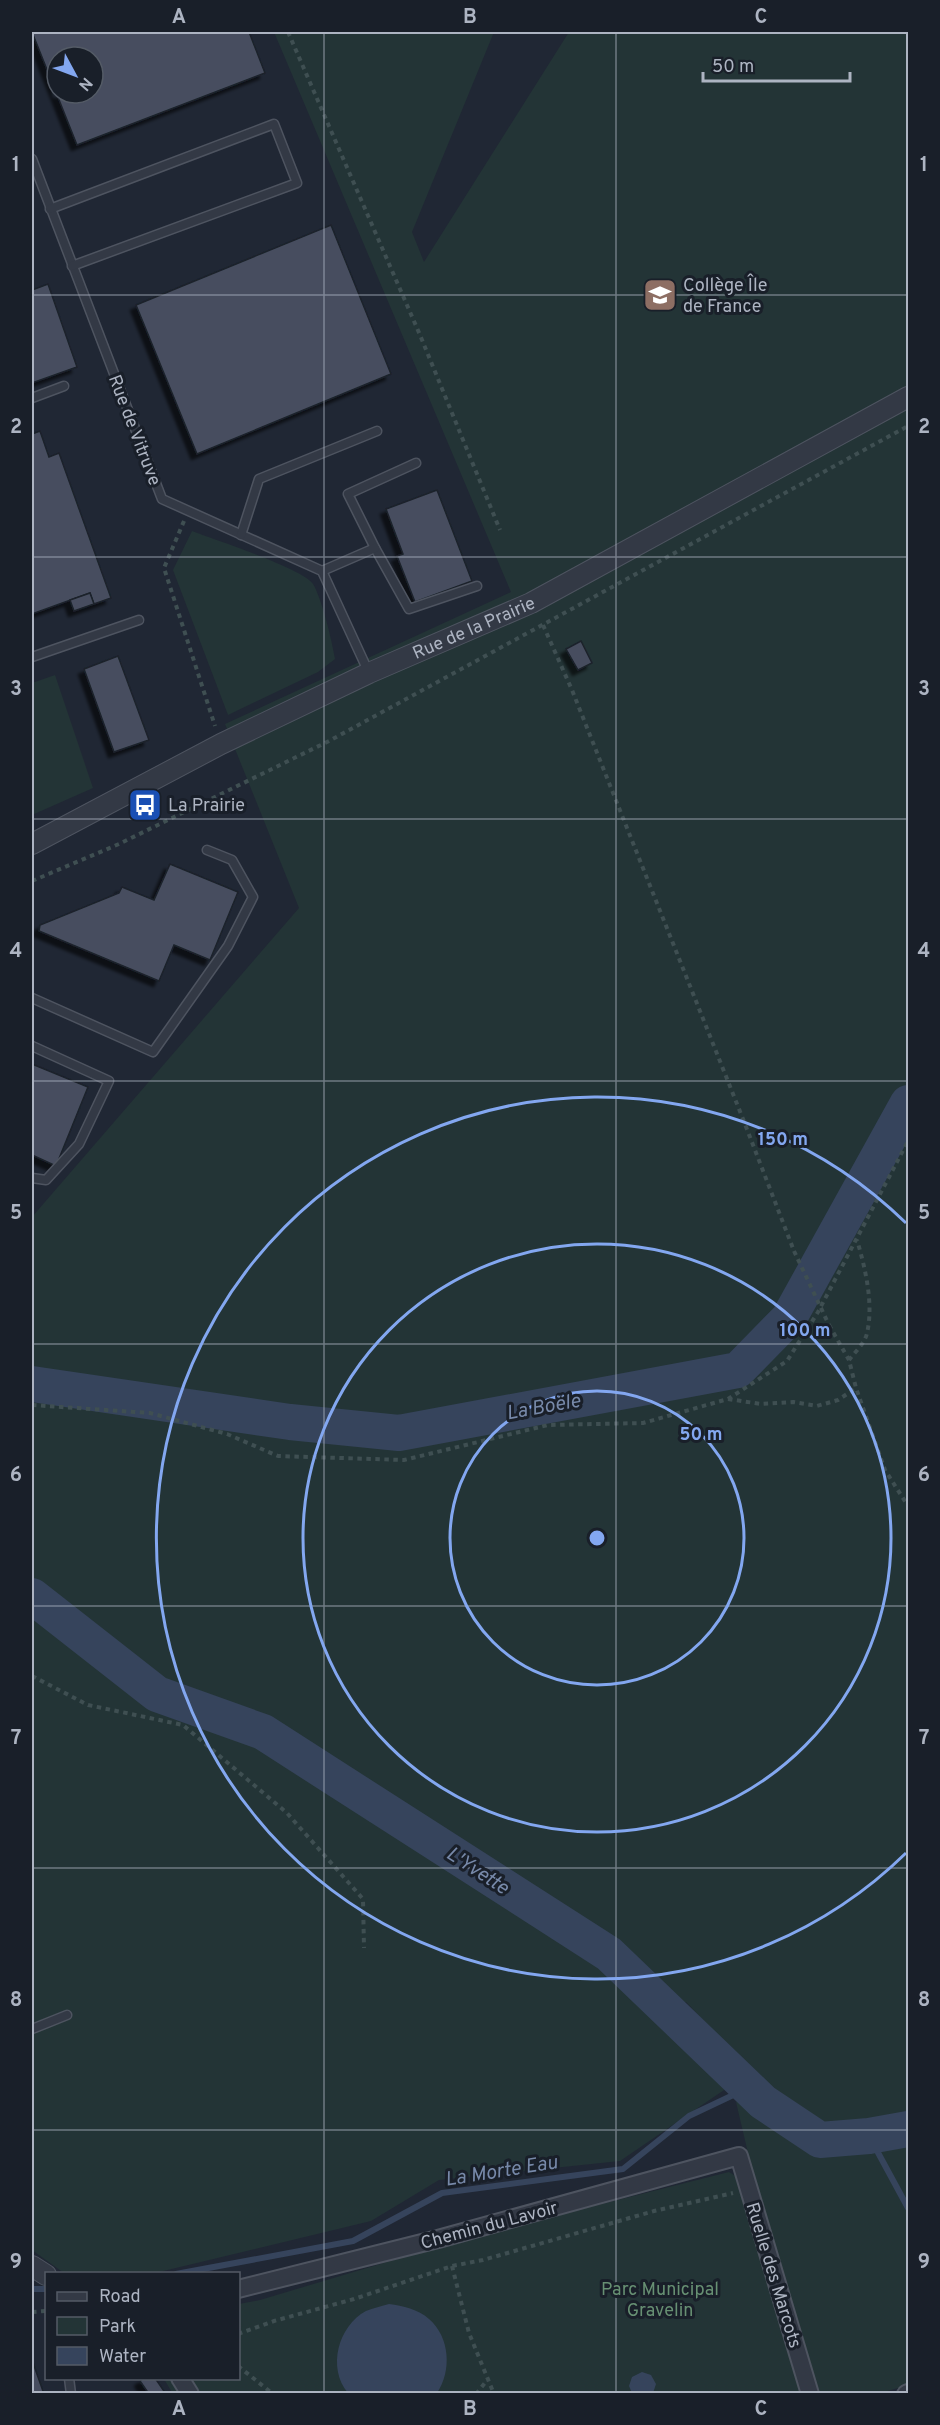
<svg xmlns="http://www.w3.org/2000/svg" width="940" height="2425" viewBox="0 0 940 2425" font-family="Overpass,sans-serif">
  <defs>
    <filter id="shadow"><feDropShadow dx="-5.5" dy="5.5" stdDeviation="1.5" flood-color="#0009"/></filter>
  </defs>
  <rect width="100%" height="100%" fill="#202734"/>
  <!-- green -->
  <g fill="#233436">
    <path d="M274,32H494L412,232L424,262L569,32H908V2122C888,2126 866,2133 845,2131C792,2126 723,2040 686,2002L665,2022L727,2088L620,2161L439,2180L371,2221L155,2273H64L32,2250V1217L299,908L225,724L511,592Z"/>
    <path d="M192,531C213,539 304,569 313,584C322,599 332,641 335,659L318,672L228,715L173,570Z"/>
    <polygon points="55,675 93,788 32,815 32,683"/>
    <polygon points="746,2098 820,2150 908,2131 908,2385 881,2393 819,2393 760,2204 736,2102"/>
    <polygon points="729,2172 742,2180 806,2393 173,2394 164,2379 238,2378 239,2304 260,2300 474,2236"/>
  </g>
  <!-- water -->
  <g fill="#36445c">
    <path d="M389,2304C403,2306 418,2309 429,2319C450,2337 452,2371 437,2393H348C327,2368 338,2326 366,2311C373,2308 382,2306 389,2304Z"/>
    <polygon points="642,2372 651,2375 656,2384 653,2393 632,2393 629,2386 632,2377"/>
  </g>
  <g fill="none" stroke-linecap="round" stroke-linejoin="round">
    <!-- stream -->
    <g stroke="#36445c" stroke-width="6">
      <polyline points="869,2136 908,2208"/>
      <polyline points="176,2274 353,2241 442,2193 623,2169 689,2116 748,2088"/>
      <polyline points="32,2289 46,2289"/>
    </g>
    <!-- river -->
    <g stroke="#36445c" stroke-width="36">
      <polyline points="32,1384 290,1422 399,1433 738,1370 789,1318 908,1103"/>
      <polyline points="32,1596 157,1694 263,1732 609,1954 763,2102 820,2140 869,2136 908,2129"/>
    </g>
  </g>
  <!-- building -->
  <g fill="#464e5e" stroke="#1b212b" stroke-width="1.5" fill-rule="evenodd" filter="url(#shadow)">
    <path d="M32,32H249L265,73L77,145ZM57,57H93V93H57Z"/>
    <polygon points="331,225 391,374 197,454 136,305"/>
    <polygon points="48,284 77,367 32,383 32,290"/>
    <polygon points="40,431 49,457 59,453 111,598 94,604 90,593 32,614 32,434"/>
    <polygon points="437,490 472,581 415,602 397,556 403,554 386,509"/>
    <polygon points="90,593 94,604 74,611 70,600"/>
    <polygon points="581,641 592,663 578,670 566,649"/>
    <polygon points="118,656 149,740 114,752 84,669"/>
    <polygon points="170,864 238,892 210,960 174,945 159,981 39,931 40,925 119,893 122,887 154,900"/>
    <polygon points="32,1064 88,1087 56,1166 32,1155"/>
    <polygon points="32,2360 44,2394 32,2394"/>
    <polygon points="143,2378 155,2378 166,2394 149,2394 140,2381"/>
  </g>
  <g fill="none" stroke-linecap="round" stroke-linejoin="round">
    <defs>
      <g id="service">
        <polyline points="32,159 162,499 322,571 369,673"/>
        <polyline points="50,209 274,124 297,183 72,266"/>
        <polyline points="32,398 64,386"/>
        <polyline points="416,463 348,494 375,548 409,609 477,586"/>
        <polyline points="241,535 259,479 377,431"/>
        <polyline points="322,571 375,548"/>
        <polyline points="32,657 139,620"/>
        <polyline points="32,998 153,1052 228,946 253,897 232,860 207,850"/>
        <polyline points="32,1046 109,1081 79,1144 46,1180 32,1178"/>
        <polyline points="32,2029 67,2015"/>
        <polyline points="69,2378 71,2394"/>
      </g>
      <g id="minor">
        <polyline points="238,2289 438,2239 739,2156 810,2394"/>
        <polyline points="180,2378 190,2394"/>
        <polyline points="906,2394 908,2393"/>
      </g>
      <g id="tertiary">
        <path id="s1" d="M32,844L221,744L369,673L531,603L908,397"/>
        <polyline points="32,2266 46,2275"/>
      </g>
    </defs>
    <!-- service casing -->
    <use href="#service" stroke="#4e5460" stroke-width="11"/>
    <!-- minor casing -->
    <use href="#minor" stroke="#4e5460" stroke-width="20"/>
    <!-- tertiary casing -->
    <use href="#tertiary" stroke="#4e5460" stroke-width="22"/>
    <!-- path -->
    <g stroke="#3f4f52" stroke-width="4" stroke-dasharray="4.5 4.5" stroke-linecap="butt">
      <polyline points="288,32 420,335 500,530"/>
      <polyline points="184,521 164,568 215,726"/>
      <polyline points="543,625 572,690 743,1119 794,1251"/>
      <polyline points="32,881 119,844 329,741 908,426"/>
      <polyline points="829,1325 849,1360 856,1388 885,1470 908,1506"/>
      <path d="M849,1360C855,1352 865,1343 867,1333C874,1304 865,1267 857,1240"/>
      <polyline points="728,1399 761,1404 793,1402 817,1406 838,1400 856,1388"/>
      <polyline points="32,1405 150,1413 227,1434 278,1456 404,1460 548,1425 643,1423 728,1399 787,1361 818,1312 908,1141"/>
      <polyline points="32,1676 88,1705 183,1725 287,1813 363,1899 364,1948"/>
      <polyline points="452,2266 469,2333 494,2394"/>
      <polyline points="32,2312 46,2311"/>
      <polyline points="238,2334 274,2321 354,2299 452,2266 483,2260 654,2211 733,2193"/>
      <polyline points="238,2366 273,2394"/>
      <polyline points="476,2394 488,2379"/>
    </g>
    <!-- service -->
    <use href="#service" stroke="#333945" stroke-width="8"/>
    <!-- minor -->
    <use href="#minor" stroke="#333945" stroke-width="16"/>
    <!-- tertiary -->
    <use href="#tertiary" stroke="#333945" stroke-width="20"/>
    <!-- path-bridge -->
    <polyline stroke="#3f4f52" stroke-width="4" stroke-dasharray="4.5 4.5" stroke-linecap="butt" points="794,1251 829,1325"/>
  </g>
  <!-- grid -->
  <path fill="none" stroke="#adb4c2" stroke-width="1.5" stroke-opacity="0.55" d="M324,32V2394M616,32V2394M32,295H908M32,557H908M32,819H908M32,1081H908M32,1344H908M32,1606H908M32,1868H908M32,2130H908"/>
  <!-- distance rings -->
  <g fill="none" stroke="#83a7f0" stroke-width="3">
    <circle cx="597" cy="1538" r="147"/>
    <circle cx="597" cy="1538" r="294"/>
    <path d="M906 1853A441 441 0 1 1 906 1223"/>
  </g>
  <!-- icons -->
  <defs>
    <symbol id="school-square" viewBox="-11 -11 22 22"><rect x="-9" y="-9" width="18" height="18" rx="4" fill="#8d6e63" stroke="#191f29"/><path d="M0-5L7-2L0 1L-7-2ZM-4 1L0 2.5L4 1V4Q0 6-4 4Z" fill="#fff"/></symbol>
    <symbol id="bus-square" viewBox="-11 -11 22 22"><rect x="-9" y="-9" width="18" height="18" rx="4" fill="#1a4fb4" stroke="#191f29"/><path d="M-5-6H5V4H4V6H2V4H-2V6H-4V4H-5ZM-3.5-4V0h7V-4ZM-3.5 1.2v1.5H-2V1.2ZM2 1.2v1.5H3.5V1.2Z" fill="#fff"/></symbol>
  </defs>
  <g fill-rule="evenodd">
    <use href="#school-square" x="641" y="276" width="38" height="38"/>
    <use href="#bus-square" x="126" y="786" width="38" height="38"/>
  </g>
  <g text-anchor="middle" stroke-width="6" stroke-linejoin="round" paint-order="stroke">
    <!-- poi labels -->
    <g font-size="18" fill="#adb4c2" stroke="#191f29" text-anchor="start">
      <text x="683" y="291">Collège Île<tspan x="683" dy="21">de France</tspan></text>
      <text x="168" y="811">La Prairie</text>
    </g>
    <!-- street labels -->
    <g font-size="18" fill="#adb4c2" stroke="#191f29">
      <text transform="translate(135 430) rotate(69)" y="6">Rue de Vitruve</text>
      <text dy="6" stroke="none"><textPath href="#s1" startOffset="492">Rue de la Prairie</textPath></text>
      <text transform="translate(489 2225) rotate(-15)" y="6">Chemin du Lavoir</text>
      <text transform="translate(774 2275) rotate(73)" y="6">Ruelle des Marcots</text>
    </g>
    <!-- park labels -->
    <g font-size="18" fill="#679073" stroke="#191f29">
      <text x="660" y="2295">Parc Municipal<tspan x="660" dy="21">Gravelin</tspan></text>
    </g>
    <!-- water labels -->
    <g font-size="20" font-style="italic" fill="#7789a9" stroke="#191f29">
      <text transform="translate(543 1406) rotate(-10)" y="7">La Boële</text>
      <text transform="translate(478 1870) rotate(33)" y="7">L'Yvette</text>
      <text transform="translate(501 2170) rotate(-9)" y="7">La Morte Eau</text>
    </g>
  </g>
  <circle cx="597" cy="1538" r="9" fill="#83a7f0" stroke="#191f29" stroke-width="3"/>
  <g font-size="18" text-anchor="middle" font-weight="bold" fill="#83a7f0" stroke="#191f29" stroke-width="6" stroke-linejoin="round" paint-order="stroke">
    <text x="783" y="1145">150 m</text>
    <text x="805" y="1336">100 m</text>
    <text x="701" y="1440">50 m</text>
  </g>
  <!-- border -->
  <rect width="940" height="2425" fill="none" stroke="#191f29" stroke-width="66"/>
  <!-- legend -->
  <rect x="45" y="2272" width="195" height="108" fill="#191f29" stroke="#545b66" stroke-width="1.5"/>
  <rect x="57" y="2292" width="30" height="9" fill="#333945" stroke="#545b66" stroke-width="1.5"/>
  <text x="99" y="2302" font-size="18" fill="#adb4c2">Road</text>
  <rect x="57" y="2317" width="30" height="18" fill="#233436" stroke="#545b66" stroke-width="1.5"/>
  <text x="99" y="2332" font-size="18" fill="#adb4c2">Park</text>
  <rect x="57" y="2347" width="30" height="18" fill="#36445c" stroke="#545b66" stroke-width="1.5"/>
  <text x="99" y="2362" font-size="18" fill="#adb4c2">Water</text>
  <!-- north arrow -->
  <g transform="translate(75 75) rotate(131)"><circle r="28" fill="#191f29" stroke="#545b66" stroke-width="1.5"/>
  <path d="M0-4.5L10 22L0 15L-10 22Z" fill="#83a7f0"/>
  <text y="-9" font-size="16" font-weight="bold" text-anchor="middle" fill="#adb4c2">N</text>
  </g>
  <!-- scale -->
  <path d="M703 72v9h147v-9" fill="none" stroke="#adb4c2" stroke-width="3"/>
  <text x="712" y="72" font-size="18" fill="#adb4c2" stroke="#191f29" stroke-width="4.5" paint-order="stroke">50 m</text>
  <rect x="33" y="33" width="874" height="2359" fill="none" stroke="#adb4c2" stroke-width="2"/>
  <g font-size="20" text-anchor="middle" font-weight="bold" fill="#adb4c2">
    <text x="179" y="23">A</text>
    <text x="470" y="23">B</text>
    <text x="761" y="23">C</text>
    <text x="16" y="171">1</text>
    <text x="924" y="171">1</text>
    <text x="16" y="433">2</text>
    <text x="924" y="433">2</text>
    <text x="16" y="695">3</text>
    <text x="924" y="695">3</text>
    <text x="16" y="957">4</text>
    <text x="924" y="957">4</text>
    <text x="16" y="1219">5</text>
    <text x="924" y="1219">5</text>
    <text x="16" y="1481">6</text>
    <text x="924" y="1481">6</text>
    <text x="16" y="1744">7</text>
    <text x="924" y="1744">7</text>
    <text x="16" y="2006">8</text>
    <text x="924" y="2006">8</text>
    <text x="16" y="2268">9</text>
    <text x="924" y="2268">9</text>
    <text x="179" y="2415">A</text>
    <text x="470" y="2415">B</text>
    <text x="761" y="2415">C</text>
  </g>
</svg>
